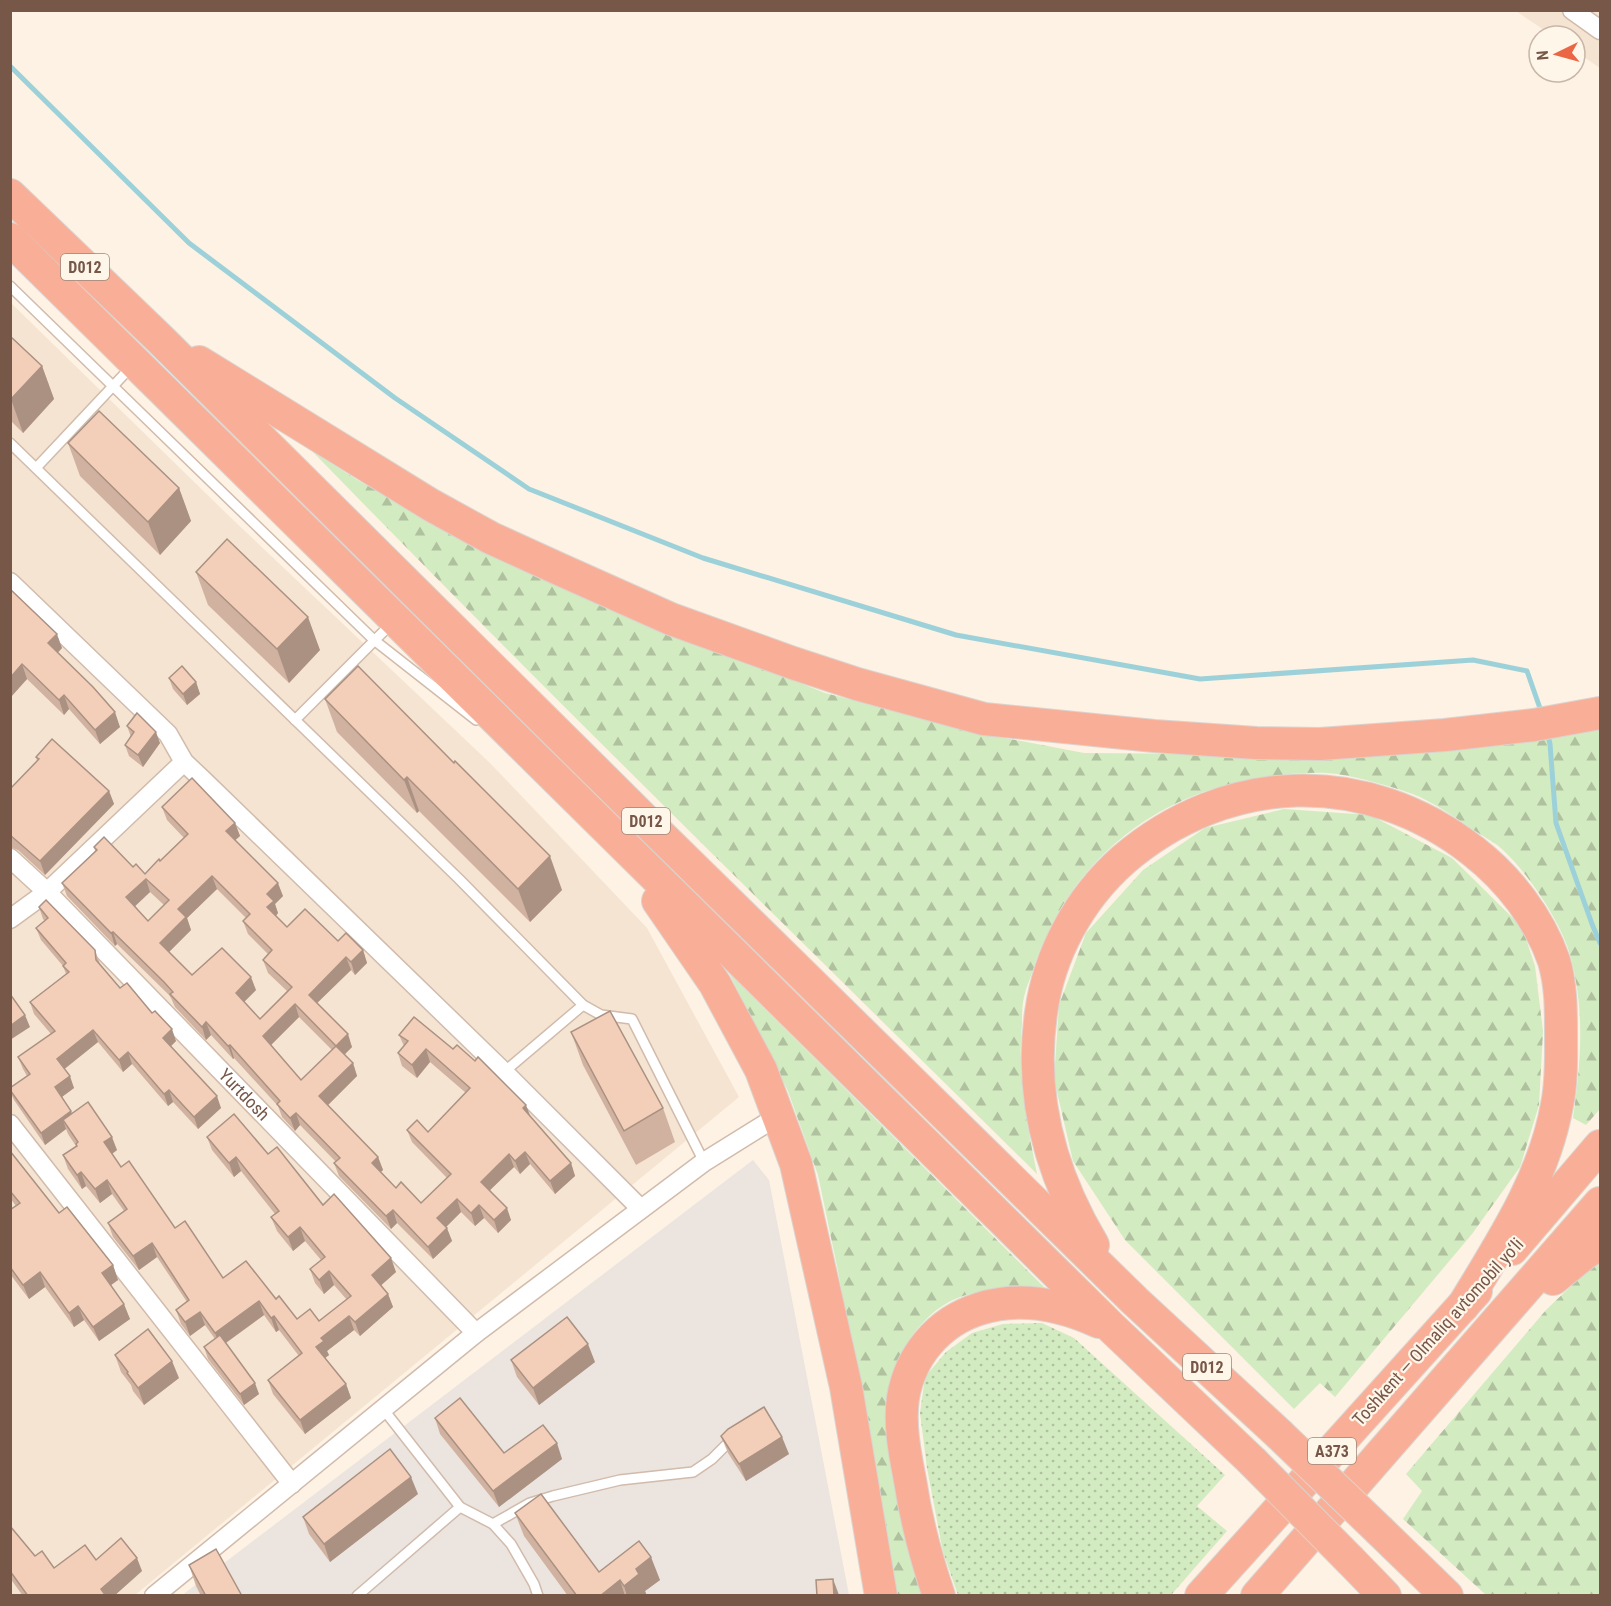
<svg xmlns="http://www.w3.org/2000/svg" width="1611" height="1606" viewBox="0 0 1611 1606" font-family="'Roboto Condensed',sans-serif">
  <defs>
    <pattern id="grass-dots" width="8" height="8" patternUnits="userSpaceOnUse" patternTransform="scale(1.5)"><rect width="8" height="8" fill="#d3ebc1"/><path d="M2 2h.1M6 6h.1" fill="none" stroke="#b0c19f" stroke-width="1.8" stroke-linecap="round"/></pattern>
    <pattern id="forest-firs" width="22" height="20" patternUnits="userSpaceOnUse" patternTransform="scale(1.5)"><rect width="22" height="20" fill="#d3ebc1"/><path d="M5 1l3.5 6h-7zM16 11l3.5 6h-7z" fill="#b0c19f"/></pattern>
  </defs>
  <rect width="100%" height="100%" fill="#fdf2e3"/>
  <!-- residential -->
  <g fill="#f5e4d1">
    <polygon points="1516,11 1600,11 1600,68 1575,51 1575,36 1553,36"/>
    <polygon points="10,302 230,517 491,764 647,928 739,1097 135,1595 11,1595"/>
  </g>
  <!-- industrial -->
  <polygon fill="#ece4de" points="753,1160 769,1180 849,1595 181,1596"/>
  <!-- grass -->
  <polygon fill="url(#grass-dots)" points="1042,1323 1074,1338 1225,1475 1197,1506 1227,1531 1171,1595 958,1595 943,1552 927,1468 920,1413 925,1377 946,1352 972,1333 1003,1324"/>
  <!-- forest -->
  <g fill="url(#forest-firs)">
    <path d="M312,451L359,481L539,577L825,693L989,735L1084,753L1318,755L1600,725V1109L1586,1125L1573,1118C1581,1063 1585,1012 1571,958C1562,923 1528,873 1502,849C1494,842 1484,837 1475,831C1458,819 1440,807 1420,797C1402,789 1358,777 1337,774C1313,771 1286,774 1262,778C1153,793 1069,863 1034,967C1031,977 1026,987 1024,997C1022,1006 1022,1016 1022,1024C1017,1075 1027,1124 1037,1174C794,934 550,696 312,451Z"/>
    <polygon points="1284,809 1370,815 1452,858 1522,927 1535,966 1543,1031 1539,1105 1520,1167 1472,1234 1335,1397 1320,1383 1294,1409 1125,1240 1073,1161 1054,1079 1059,1005 1086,933 1143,870 1205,828"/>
    <path d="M729,973L1047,1290C1021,1290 995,1288 970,1294C918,1306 885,1368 888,1418C889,1437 897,1457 901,1475C909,1515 918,1555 927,1595H896L838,1271L818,1175L788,1091Z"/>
    <polygon points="1600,1261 1600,1595 1486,1595 1403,1519 1422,1491 1406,1474 1546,1310 1592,1266"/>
  </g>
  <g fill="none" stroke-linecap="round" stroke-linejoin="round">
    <!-- stream -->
    <g stroke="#9dd1d9" stroke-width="5">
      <polyline points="10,66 189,243 395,398 529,489 703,558 956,635 1200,679 1473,660 1527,671 1542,714"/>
      <polyline points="1547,731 1550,744 1556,823 1592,924 1600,943"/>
    </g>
    <defs>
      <g id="lane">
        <polyline points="10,286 374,640 476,720"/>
        <polyline points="10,443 459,879 583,1005 601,1015 632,1019 704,1162"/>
        <polyline points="36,468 131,367"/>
        <polyline points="295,720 391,624"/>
        <polyline points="504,1072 583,1005"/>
        <polyline points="384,1410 460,1507 493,1524 511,1544 534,1584 538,1596"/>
        <polyline points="493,1524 530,1503 553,1496 620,1480 693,1472 712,1459 733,1438"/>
        <polyline points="357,1596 460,1507"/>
      </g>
      <g id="street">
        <polyline points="1572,10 1600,30"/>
        <polyline points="10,582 168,734 184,762 202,779 504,1072 641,1209"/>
        <path id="s1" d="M10,858L47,892L476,1333"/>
        <polyline points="10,919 47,892 184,762"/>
        <polyline points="10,1124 292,1484"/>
        <polyline points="154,1596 476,1333 704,1162 778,1116"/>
      </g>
      <g id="highway">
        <polyline points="10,195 160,339 649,824 1135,1301 1279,1434"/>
        <polyline points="10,239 1113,1329 1252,1461"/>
        <polyline points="199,362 431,505 491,538 559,569 671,619 793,663 857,684 984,719 1154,736 1256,743 1320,744 1445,735 1534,725 1600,713"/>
        <polyline points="658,901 715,984 761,1070 796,1164 846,1387 881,1596"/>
        <path d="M1093,1245C1050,1173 1029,1097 1041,1013C1049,954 1079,899 1123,860C1227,771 1365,767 1473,851C1509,879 1539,918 1554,961C1561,985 1561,1008 1561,1033C1561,1057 1562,1081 1557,1105C1544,1179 1501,1243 1463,1306"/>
        <polyline points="1512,1249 1600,1146"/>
        <polyline points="1553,1279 1585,1253 1600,1244"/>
        <polyline points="1380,1531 1447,1596"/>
        <polyline points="1351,1561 1385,1596"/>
        <path d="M939,1596C926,1558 916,1519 910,1480C905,1454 899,1425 903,1398C910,1356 938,1322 979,1309C1019,1296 1062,1305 1099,1322"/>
        <polyline points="1201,1596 1476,1291"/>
        <polyline points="1257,1596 1600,1203"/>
      </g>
    </defs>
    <!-- lane casing -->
    <use href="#lane" stroke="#d1bbac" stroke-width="12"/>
    <!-- street casing -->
    <use href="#street" stroke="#d1bbac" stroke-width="21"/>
    <!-- highway casing -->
    <use href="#highway" stroke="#dbd3cf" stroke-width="34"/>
    <!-- lane -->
    <use href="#lane" stroke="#fff" stroke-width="9"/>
    <!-- street -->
    <use href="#street" stroke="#fff" stroke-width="18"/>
    <!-- highway -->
    <use href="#highway" stroke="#f9af97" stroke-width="32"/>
    <defs>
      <g id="highway-bridge">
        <polyline points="1279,1434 1380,1531"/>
        <polyline points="1252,1461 1351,1561"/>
      </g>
    </defs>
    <!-- highway-bridge casing -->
    <use href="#highway-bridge" stroke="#dbd3cf" stroke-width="34" stroke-linecap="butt"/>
    <!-- highway-bridge -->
    <use href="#highway-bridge" stroke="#f9af97" stroke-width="32"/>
  </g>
  <!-- wall -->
  <g fill="#d1b2a0" fill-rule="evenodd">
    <polygon points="10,336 42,366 54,399 23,433 10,420"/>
    <polygon points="68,443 179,488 191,521 160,555 80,476"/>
    <polygon points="196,572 320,650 289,683 208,605"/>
    <polygon points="10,589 62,648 58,653 120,727 100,744 69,709 64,715 27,679 10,698"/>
    <polygon points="169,678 196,682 200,694 187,705 173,689"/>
    <polygon points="325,699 562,890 530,922 419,811 417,813 337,732"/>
    <polygon points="127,726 160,743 143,767 129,756 125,745 131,737"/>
    <polygon points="36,757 109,791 114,804 45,875 18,850 10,847 10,789 37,761"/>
    <path d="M162,807L235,823L240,836L235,840L283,896L275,904L278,913L276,916L287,927L338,941L363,950L367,963L355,975L351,970L317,1003L352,1047L344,1055L353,1063L357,1076L328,1105L378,1157L383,1170L381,1172L396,1188L421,1203L447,1178L412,1142L407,1130L428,1132L466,1093L430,1062L417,1078L402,1066L398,1053L404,1046L399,1035L414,1017L530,1117L571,1163L575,1176L555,1194L530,1164L520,1174L514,1167L490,1190L511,1220L498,1233L484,1218L475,1226L461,1212L446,1227L452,1241L433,1259L397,1223L391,1229L339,1176L334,1163L336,1162L300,1125L295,1131L282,1117L278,1106L234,1058L233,1059L211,1035L206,1040L175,1007L171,998L169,995L117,944L115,946L67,896L62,883L95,851L94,847L145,874L160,861L184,838L167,820ZM217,889L246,918L243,921L248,934L268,954L263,960L268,973L287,991L260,1019L244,1002L256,990L192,975L169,952L191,930L187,918ZM150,892L164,905L148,921L135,906ZM299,1017L332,1050L301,1080L271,1045Z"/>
    <polygon points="39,907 95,950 100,964 120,988 176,1041 171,1046 221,1108 198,1129 173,1102 168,1106 132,1064 123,1072 98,1042 64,1069 74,1088 62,1097 72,1114 117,1150 112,1154 121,1167 175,1228 223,1278 276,1299 297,1319 319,1321 347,1300 334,1285 324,1294 315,1283 310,1269 321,1260 305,1241 293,1251 277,1231 271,1217 275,1214 241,1171 234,1177 212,1150 207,1137 268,1154 396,1272 381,1285 388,1294 393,1307 360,1336 354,1330 327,1351 329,1355 325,1358 346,1384 351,1398 305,1434 273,1394 268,1380 299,1356 279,1330 276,1332 264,1315 226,1343 259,1394 244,1405 208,1359 204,1347 215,1339 205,1325 190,1336 181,1324 176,1310 187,1302 157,1257 139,1270 113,1237 108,1223 124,1211 112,1194 100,1203 86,1186 82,1189 68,1169 63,1155 76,1146 68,1134 66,1129 45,1145 14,1100 10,1092 10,1088 27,1076 23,1069 18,1057 51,1034 34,1014 30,1002 66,974 63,966 41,940 36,928 45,921 43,919"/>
    <polygon points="571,1032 663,1108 675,1142 636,1165 583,1065"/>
    <polygon points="10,1151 59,1213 113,1265 118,1280 111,1285 130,1319 99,1341 84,1320 74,1327 45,1287 29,1299 10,1274 10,1210 16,1206 10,1198"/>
    <polygon points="115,1355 179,1378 144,1405 133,1391 131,1385 121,1372"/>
    <polygon points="511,1360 595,1362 539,1405 517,1377"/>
    <polygon points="435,1418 504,1453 562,1459 499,1507 440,1434"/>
    <polygon points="721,1436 789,1454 746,1481 728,1453"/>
    <polygon points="418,1494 330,1562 309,1534 303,1517"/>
    <polygon points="515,1513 599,1572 660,1580 645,1591 647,1596 568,1596 524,1536"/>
    <polygon points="10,1526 35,1556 54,1568 142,1571 114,1596 23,1596 10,1578"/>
    <polygon points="189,1565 242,1596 201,1596 196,1586"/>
  </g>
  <!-- shaded-wall -->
  <g fill="#aa9182">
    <polygon points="42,366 54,399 23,433 11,399"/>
    <polygon points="179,488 191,521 160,555 148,522"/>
    <polygon points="308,617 320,650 289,683 277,649"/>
    <polygon points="57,634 62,648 53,657 48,643"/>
    <polygon points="22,664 27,679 10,698 10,678"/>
    <polygon points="196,682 200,694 187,705 183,694"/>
    <polygon points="64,695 69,709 64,715 59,700"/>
    <polygon points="115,712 120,727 100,744 95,730"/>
    <polygon points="156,732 160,743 143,767 138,755"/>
    <polygon points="407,777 419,811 417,813 404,780"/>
    <polygon points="109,791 114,804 45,875 40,861"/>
    <polygon points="235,823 240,836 231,844 226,831"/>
    <polygon points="550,856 562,890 530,922 518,889"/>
    <polygon points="212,876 217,889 187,918 191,930 165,956 160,943 178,909"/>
    <polygon points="146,879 150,892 131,910 126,897"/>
    <polygon points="278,883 283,896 275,904 278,913 272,920 267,907 267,894"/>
    <polygon points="113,932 117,944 115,946 111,933"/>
    <polygon points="363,950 367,963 355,975 351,962"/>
    <polygon points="346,957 351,970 313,1007 309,995"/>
    <polygon points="251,977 256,990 240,1006 236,993"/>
    <polygon points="295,1004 299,1017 267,1049 263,1036"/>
    <polygon points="25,1015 30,1027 10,1040 10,1026"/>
    <polygon points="206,1022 211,1035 206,1040 202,1027"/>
    <polygon points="172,1029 176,1041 167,1050 163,1038"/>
    <polygon points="93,1030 98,1042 62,1071 57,1059"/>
    <polygon points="348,1034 352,1047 340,1059 336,1046"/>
    <polygon points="230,1045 234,1058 233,1059 228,1046"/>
    <polygon points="426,1049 430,1062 417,1078 412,1065"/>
    <polygon points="128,1052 132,1064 123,1072 119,1060"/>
    <polygon points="353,1063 357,1076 324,1109 319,1096"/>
    <polygon points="70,1076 74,1088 59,1099 55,1087"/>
    <polygon points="169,1090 173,1102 168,1106 164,1094"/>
    <polygon points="217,1096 221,1108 198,1129 194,1117"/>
    <polygon points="526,1105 531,1118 523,1108"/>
    <polygon points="71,1111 75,1122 63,1120 66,1129 45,1145 41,1133"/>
    <polygon points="296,1113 300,1125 295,1131 290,1118"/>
    <polygon points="112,1137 117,1150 109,1156 104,1142"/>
    <polygon points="525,1152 530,1164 520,1174 515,1161"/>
    <polygon points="509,1154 514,1167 486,1194 481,1182"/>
    <polygon points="236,1157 241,1171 234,1177 229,1163"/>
    <polygon points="378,1157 383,1170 377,1175 372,1163"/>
    <polygon points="571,1163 575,1176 555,1194 550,1181"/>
    <polygon points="81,1172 86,1186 82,1189 77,1175"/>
    <polygon points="107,1180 112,1194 100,1203 95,1189"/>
    <polygon points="457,1199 461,1212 442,1231 437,1218"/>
    <polygon points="479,1205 484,1218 475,1226 471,1213"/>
    <polygon points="507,1208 511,1220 498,1233 494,1220"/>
    <polygon points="393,1210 397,1223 391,1229 386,1216"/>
    <polygon points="300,1227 305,1241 293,1251 288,1237"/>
    <polygon points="447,1228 452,1241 433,1259 428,1247"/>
    <polygon points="152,1243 157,1257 139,1270 133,1256"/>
    <polygon points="391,1258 396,1272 377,1289 372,1275"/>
    <polygon points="113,1265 118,1280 107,1288 102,1273"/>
    <polygon points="329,1271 334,1285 324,1294 319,1280"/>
    <polygon points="40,1272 45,1287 29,1299 23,1285"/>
    <polygon points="388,1294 393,1307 360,1336 355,1322"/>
    <polygon points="259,1301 264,1315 220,1347 215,1333"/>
    <polygon points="124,1304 130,1319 99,1341 93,1327"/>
    <polygon points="78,1306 84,1320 74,1327 69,1313"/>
    <polygon points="200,1312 205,1325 190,1336 185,1322"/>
    <polygon points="274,1316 279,1330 276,1332 271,1318"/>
    <polygon points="349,1316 354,1330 327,1351 329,1355 321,1361 316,1347 321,1338"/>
    <polygon points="588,1344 595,1362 539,1405 533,1388"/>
    <polygon points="172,1361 179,1378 144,1405 138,1388"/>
    <polygon points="255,1383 259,1394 244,1405 240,1394"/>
    <polygon points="346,1384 351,1398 305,1434 300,1420"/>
    <polygon points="782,1437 789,1454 746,1481 739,1464"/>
    <polygon points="557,1443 562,1459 499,1507 493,1491"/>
    <polygon points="411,1477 418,1494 330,1562 324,1544"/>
    <polygon points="651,1557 660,1580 645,1591 647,1596 627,1596 624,1586 636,1569"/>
    <polygon points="137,1558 142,1571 114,1596 103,1596 101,1589"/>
    <polygon points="833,1579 839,1595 839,1596 834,1596"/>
    <polygon points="620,1580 625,1596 600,1596"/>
  </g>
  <!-- building -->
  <g fill="#f3cfba" stroke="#aa9182" stroke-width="1.5" fill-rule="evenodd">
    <polygon points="10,336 42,366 11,399 10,399"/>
    <polygon points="99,411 179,488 148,522 68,443"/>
    <polygon points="227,539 308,617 277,649 196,572"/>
    <polygon points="10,589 57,634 48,643 93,687 115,712 95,730 64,695 59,700 22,664 10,678"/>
    <polygon points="182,666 196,682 183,694 169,678"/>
    <polygon points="358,666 454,763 455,761 550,856 518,889 407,777 404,780 325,699"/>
    <polygon points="137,713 156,732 138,755 125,745 134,732 127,726"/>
    <polygon points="52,739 109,791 40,861 10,835 10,789 39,759 36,757"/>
    <path d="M192,778L235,823L226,831L278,883L267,894L274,901L267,907L287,927L305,909L338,941L346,933L363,950L351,962L346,957L309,995L348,1034L336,1046L353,1063L319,1096L378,1157L372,1163L396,1188L401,1182L421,1203L451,1174L407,1130L417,1120L428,1132L470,1088L426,1049L412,1065L398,1053L408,1041L399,1035L414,1017L453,1049L457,1045L475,1061L478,1057L526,1105L523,1108L571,1163L550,1181L525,1152L515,1161L509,1154L481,1182L507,1208L494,1220L479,1205L471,1213L457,1199L437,1218L447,1228L428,1247L393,1210L386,1216L334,1163L340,1158L296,1113L290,1118L277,1104L280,1101L230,1045L228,1046L206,1022L202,1027L170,994L173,992L164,982L113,932L111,933L62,883L97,850L94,847L104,837L133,867L136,864L145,874L159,859L160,861L188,834L162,807ZM212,876L250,914L243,921L272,950L263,960L292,987L260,1019L236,993L251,977L222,948L192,975L160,943L186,917L178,909ZM146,879L169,900L148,921L126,897ZM295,1004L336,1046L301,1080L263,1036Z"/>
    <polygon points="46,900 95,950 96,960 120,988 127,983 152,1013 155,1011 172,1029 163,1038 217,1096 194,1117 169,1090 164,1094 128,1052 119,1060 93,1030 57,1059 70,1076 55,1087 71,1111 41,1133 10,1090 10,1088 30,1074 18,1057 55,1031 30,1002 69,972 63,966 66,963 36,928 48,918 39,907"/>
    <polygon points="10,994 25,1015 10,1026"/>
    <polygon points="610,1011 663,1108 624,1131 571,1032"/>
    <polygon points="88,1102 112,1137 104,1142 121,1167 129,1161 175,1228 185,1221 223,1278 246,1261 276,1299 279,1296 297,1319 310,1309 319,1321 351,1296 329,1271 319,1280 310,1269 325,1257 300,1227 288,1237 271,1217 279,1211 236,1157 229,1163 207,1137 234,1114 268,1154 277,1147 323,1205 334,1194 391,1258 372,1275 388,1294 355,1322 349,1316 321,1338 324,1341 316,1347 346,1384 300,1420 268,1380 302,1353 274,1316 271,1318 259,1301 215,1333 200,1312 185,1322 176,1310 189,1300 152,1243 133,1256 108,1223 127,1209 107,1180 95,1189 81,1172 77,1175 63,1155 77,1146 76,1144 78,1142 63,1120"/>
    <polygon points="10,1151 59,1213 67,1207 113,1265 102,1273 124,1304 93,1327 78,1306 69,1313 40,1272 23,1285 10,1267 10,1210 20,1203 10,1191"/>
    <polygon points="567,1317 588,1344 533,1388 511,1360"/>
    <polygon points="148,1329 172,1361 138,1388 127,1373 128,1372 115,1355"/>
    <polygon points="220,1335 255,1383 240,1394 204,1347"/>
    <polygon points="460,1398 504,1453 543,1425 557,1443 493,1491 435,1418"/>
    <polygon points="764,1407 782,1437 739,1464 721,1436 728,1429"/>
    <polygon points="390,1449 411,1477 324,1544 303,1517"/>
    <polygon points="541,1494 599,1572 639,1541 651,1557 636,1569 639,1574 624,1586 620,1580 600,1596 577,1596 515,1513"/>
    <polygon points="10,1526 35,1556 42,1551 54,1568 85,1545 96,1560 121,1538 137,1558 101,1589 106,1596 28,1596 10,1571"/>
    <polygon points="216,1549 242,1596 206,1596 189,1565"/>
    <polygon points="833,1579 834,1596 817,1596 816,1580"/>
  </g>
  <g text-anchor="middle" stroke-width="4.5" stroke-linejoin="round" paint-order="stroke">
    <!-- shield labels -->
    <g fill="#fff6ea" stroke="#9f8779" stroke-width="1.5">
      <rect x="61" y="254" width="48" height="26" rx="4.5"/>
      <rect x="622" y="808" width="48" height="26" rx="4.5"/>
      <rect x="1183" y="1354" width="48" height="26" rx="4.5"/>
      <rect x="1308" y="1438" width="48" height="26" rx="4.5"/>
    </g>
    <g font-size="16" font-weight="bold" fill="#765748">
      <text x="85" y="273">D012</text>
      <text x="646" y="827">D012</text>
      <text x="1207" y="1373">D012</text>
      <text x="1332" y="1457">A373</text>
    </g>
    <!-- street labels -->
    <g font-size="18" fill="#765748" stroke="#fff6ea">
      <text dy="6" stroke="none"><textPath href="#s1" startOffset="333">Yurtdosh</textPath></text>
      <text transform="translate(1438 1332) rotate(-48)" y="6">Toshkent — Olmaliq avtomobil yo‘li</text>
    </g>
  </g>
  <!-- border -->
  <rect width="1611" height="1606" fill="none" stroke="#765748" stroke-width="24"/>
  <!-- north arrow -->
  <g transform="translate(1557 54) rotate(265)"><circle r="28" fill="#fff6ea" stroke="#c8b6a9" stroke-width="1.5"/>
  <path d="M0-4.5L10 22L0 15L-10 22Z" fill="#eb6644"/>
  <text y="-9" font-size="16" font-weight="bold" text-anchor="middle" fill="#765748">N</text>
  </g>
</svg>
